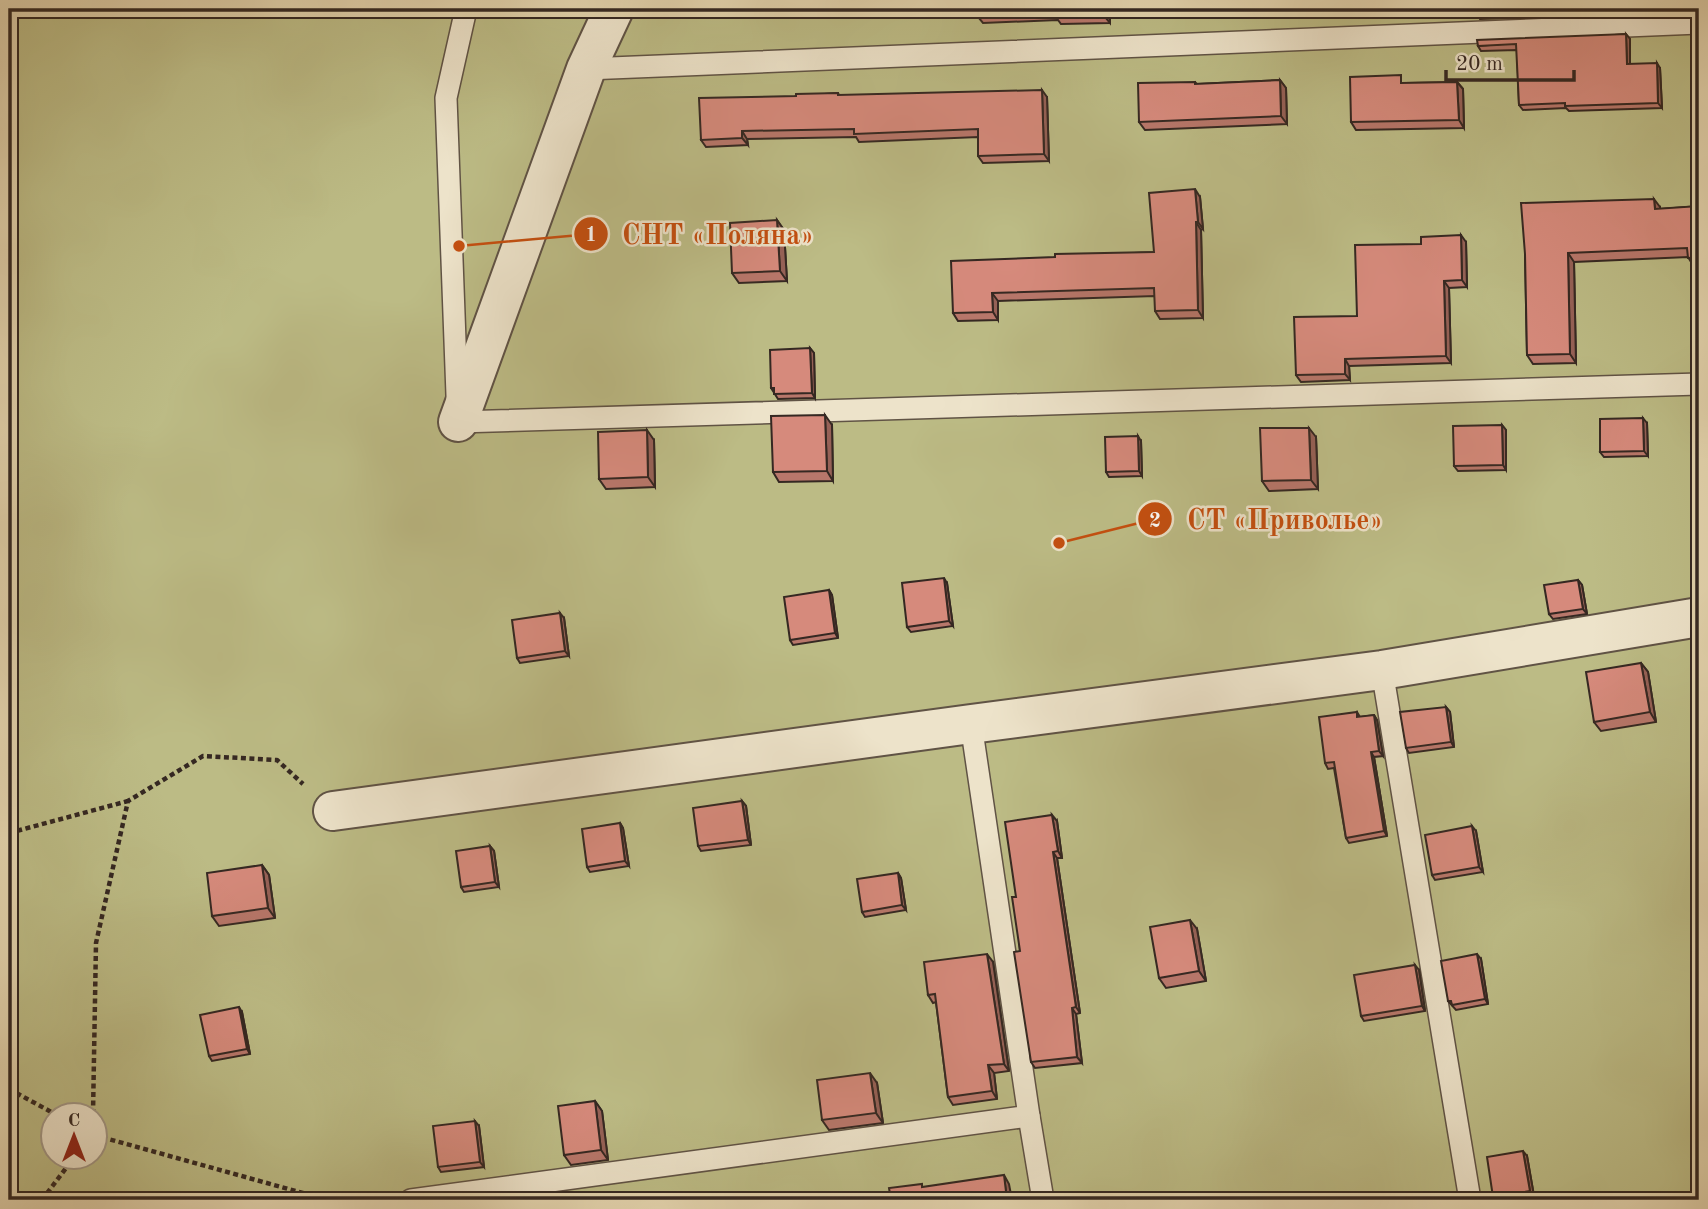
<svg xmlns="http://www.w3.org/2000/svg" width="1708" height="1209" viewBox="0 0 1708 1209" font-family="'Old Standard TT',serif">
  <rect width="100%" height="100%" fill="#e3d4ae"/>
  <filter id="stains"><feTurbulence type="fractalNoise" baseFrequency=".00286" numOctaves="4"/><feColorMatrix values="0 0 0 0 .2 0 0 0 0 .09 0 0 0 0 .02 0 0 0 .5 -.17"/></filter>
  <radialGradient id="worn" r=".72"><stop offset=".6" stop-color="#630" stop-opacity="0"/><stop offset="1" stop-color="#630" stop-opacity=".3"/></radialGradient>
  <!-- green -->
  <path fill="#bcbb85" stroke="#787254" stroke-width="2" fill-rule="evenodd" d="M9,9H1699V1200H9ZM52,1114H94V1156H52Z"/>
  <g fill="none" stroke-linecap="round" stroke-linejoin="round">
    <defs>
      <g id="lane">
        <polyline points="466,9 446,98 458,422 1699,384"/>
        <polyline points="586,69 1699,23"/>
        <polyline points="1382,670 1470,1200"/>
        <polyline points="1029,1116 1043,1200"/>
        <polyline points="411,1200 1029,1116 971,724"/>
      </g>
      <g id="street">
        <polyline points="458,422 586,69 614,9"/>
        <polyline points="333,811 971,724 1382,670 1699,617"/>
      </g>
    </defs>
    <!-- lane casing -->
    <use href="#lane" stroke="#605345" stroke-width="24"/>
    <!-- street casing -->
    <use href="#street" stroke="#605345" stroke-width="42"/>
    <!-- path -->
    <g stroke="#352822" stroke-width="4.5" stroke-dasharray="5 3.5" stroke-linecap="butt">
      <polyline points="9,833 128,801"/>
      <polyline points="9,1089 55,1114"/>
      <polyline points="93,1114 96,943 128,801 203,756 277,760 303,784"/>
      <polyline points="94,1135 328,1200"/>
      <polyline points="42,1200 75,1156"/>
    </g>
    <!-- lane -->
    <use href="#lane" stroke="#ede3ca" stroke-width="21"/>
    <!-- street -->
    <use href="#street" stroke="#ede3ca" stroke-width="38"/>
  </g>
  <!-- wall -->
  <g fill="#b8776b" stroke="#352822" stroke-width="2">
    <polygon points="819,9 920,9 920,15 884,16 881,12 823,14"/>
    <polygon points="978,9 1110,9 1110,23 1061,24 1058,20 983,23 978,17"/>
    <polygon points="1276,9 1320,9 1320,15 1280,16"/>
    <polygon points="1475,9 1629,9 1629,13 1480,19 1475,11"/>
    <polygon points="1626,34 1630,39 1630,64 1660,68 1662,108 1569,111 1566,108 1523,110 1519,105 1517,50 1481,51 1478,46"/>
    <polygon points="1280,80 1286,88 1287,124 1145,130 1139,122 1195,82 1197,84"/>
    <polygon points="1457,82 1463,89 1464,128 1356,130 1351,122 1406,83"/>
    <polygon points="838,93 839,95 1047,97 1049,161 983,163 978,156 978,137 859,142 856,137 747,139 748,145 706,147 701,140 796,96"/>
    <polygon points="1200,197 1203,229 1201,230 1203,318 1160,319 1155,311 1155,296 998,301 998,320 958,321 953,313 1055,257 1154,252"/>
    <polygon points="1699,206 1699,266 1694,267 1688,257 1574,262 1576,363 1533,364 1527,355 1525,254 1660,207 1660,209"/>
    <polygon points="777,220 784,230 787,281 739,283 732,273"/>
    <polygon points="1466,242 1467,287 1449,288 1451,363 1349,366 1350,380 1301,382 1296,375 1357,316"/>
    <polygon points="810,348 814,353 815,398 778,399 771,388"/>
    <polygon points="1647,423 1648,456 1604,457 1600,452"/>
    <polygon points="832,425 833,481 779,482 773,472"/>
    <polygon points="1502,425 1506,430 1506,470 1458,471 1454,466"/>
    <polygon points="1699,433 1699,492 1692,482"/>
    <polygon points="1316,437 1318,489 1269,491 1262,481"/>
    <polygon points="654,440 655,487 606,489 599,479"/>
    <polygon points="1141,441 1142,476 1109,477 1106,472"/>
    <polygon points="1578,580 1582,585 1587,614 1553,619 1549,614"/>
    <polygon points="947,583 953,626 911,632 907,627"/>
    <polygon points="829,590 832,595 838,638 793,645 790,640"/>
    <polygon points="564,618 569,656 520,663 517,658"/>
    <polygon points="1641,663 1648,672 1656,722 1601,731 1594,722"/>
    <polygon points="1446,707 1450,712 1454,747 1409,753 1406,748"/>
    <polygon points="1357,712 1360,717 1374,715 1377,720 1383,756 1374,757 1387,836 1349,843 1346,838 1334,768 1328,769 1325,763"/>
    <polygon points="742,801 746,806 751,845 701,851 698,846"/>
    <polygon points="1057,821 1062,858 1057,858 1080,1013 1076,1014 1082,1063 1035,1068 1031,1062 1020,951 1016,897"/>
    <polygon points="620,823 623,828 629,866 590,872 587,867"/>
    <polygon points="1476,831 1483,872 1435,880 1432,875"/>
    <polygon points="490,846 494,851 499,887 464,892 461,887"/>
    <polygon points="262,865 269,875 275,918 219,926 212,916"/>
    <polygon points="898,873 901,878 906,910 865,917 862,912"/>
    <polygon points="1197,929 1206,981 1166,988 1159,978"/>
    <polygon points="1481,959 1488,1004 1456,1010 1448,1001"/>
    <polygon points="993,962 1009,1071 994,1073 997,1099 953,1105 948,1097 936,1002 933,1003 928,995"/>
    <polygon points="1419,970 1425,1011 1364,1021 1361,1016"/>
    <polygon points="242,1012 250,1054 212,1061 209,1056"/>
    <polygon points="877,1083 883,1123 829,1130 822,1120"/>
    <polygon points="595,1101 602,1111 608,1160 571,1165 564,1155"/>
    <polygon points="479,1126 484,1167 441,1172 438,1167"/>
    <polygon points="1527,1156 1534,1196 1508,1200 1495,1200 1493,1197"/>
  </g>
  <!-- shaded-wall -->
  <g fill="#966157" stroke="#352822" stroke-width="2">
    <polygon points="1105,9 1110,9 1110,23 1105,17"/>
    <polygon points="1626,34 1630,39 1630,69 1627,64"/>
    <polygon points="1657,63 1660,68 1662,108 1658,103"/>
    <polygon points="1280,80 1286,88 1287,124 1281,116"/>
    <polygon points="1457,82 1463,89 1464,128 1459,120"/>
    <polygon points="1042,90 1047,97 1049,161 1044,154"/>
    <polygon points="742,131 747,139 748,145 742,138"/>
    <polygon points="1195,189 1200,197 1203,229 1198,222"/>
    <polygon points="1654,199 1660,207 1661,218 1655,209"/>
    <polygon points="777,220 784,230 787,281 780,271"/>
    <polygon points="1196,222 1201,230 1203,318 1198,310"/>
    <polygon points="1461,235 1466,242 1467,287 1462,280"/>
    <polygon points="1568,253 1574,262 1576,363 1570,354"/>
    <polygon points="1444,281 1449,288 1451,363 1446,356"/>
    <polygon points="992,293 998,301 998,320 993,312"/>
    <polygon points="810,348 814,353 815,398 812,393"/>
    <polygon points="1345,359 1349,366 1350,380 1345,374"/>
    <polygon points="825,415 832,425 833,481 827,471"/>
    <polygon points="1643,418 1647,423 1648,456 1644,451"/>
    <polygon points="1502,425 1506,430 1506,470 1503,465"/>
    <polygon points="1309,428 1316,437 1318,489 1311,480"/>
    <polygon points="647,430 654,440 655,487 648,477"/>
    <polygon points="1138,436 1141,441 1142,476 1139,471"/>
    <polygon points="944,578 947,583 953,626 949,621"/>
    <polygon points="1578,580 1582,585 1587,614 1583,609"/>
    <polygon points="829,590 832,595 838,638 835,633"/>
    <polygon points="560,613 564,618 569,656 565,651"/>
    <polygon points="1641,663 1648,672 1656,722 1650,712"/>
    <polygon points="1446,707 1450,712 1454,747 1451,742"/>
    <polygon points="1374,715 1377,720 1383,756 1379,751"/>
    <polygon points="1371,752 1374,757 1387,836 1384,831"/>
    <polygon points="742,801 746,806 751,845 748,840"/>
    <polygon points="1052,815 1057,821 1062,858 1058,851"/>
    <polygon points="620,823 623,828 629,866 625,861"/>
    <polygon points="1472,826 1476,831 1483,872 1479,867"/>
    <polygon points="490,846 494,851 499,887 495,882"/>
    <polygon points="1053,852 1057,858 1080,1013 1076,1007"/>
    <polygon points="262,865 269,875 275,918 268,908"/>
    <polygon points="898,873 901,878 906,910 902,905"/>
    <polygon points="1190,920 1197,929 1206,981 1199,971"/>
    <polygon points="987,954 993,962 1009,1071 1004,1064"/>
    <polygon points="1477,954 1481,959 1488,1004 1485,999"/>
    <polygon points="1415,965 1419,970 1425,1011 1422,1006"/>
    <polygon points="239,1007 242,1012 250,1054 247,1049"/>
    <polygon points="1072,1008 1076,1014 1082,1063 1077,1057"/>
    <polygon points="988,1065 994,1073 997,1099 992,1091"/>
    <polygon points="870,1073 877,1083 883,1123 876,1113"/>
    <polygon points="595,1101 602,1111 608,1160 601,1150"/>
    <polygon points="475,1121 479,1126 484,1167 480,1162"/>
    <polygon points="1523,1151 1527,1156 1534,1196 1530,1191"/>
    <polygon points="1004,1175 1009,1184 1012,1200 1007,1200"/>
  </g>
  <!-- building -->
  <g fill="#d68a7c" stroke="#352822" stroke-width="2">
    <polygon points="978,9 1105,9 1105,17 1057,18 1057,14 978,17"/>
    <polygon points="1276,9 1315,9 1276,10"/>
    <polygon points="1475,9 1533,9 1475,11"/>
    <polygon points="1626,34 1627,64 1657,63 1658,103 1565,106 1565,103 1519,105 1516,44 1478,46 1477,40"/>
    <polygon points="1401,75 1401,83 1457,82 1459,120 1351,122 1350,77"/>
    <polygon points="1280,80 1281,116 1139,122 1138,83 1195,82 1195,84"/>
    <polygon points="1042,90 1044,154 978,156 978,129 854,134 854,129 742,131 742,138 701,140 699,98 796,96 796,94 838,93 838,95"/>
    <polygon points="1195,189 1198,222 1196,222 1198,310 1155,311 1154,288 992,293 993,312 953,313 951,261 1055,257 1055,254 1154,252 1149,193"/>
    <polygon points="1654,199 1655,209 1699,206 1699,257 1688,258 1687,248 1568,253 1570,354 1527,355 1525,254 1521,203"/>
    <polygon points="777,220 780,271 732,273 730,223"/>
    <polygon points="1461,235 1462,280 1444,281 1446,356 1345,359 1345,374 1296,375 1294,317 1357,316 1355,245 1421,244 1421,237"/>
    <polygon points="810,348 812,393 774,394 774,388 771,388 770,350"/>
    <polygon points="825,415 827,471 773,472 771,416"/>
    <polygon points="1643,418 1644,451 1600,452 1600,419"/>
    <polygon points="1502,425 1503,465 1454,466 1453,426"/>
    <polygon points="1260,428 1309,428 1311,480 1262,481"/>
    <polygon points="647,430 648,477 599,479 598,432"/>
    <polygon points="1691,433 1699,433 1699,482 1692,482"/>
    <polygon points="1138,436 1139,471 1106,472 1105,437"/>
    <polygon points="944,578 949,621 907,627 902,583"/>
    <polygon points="1578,580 1583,609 1549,614 1544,585"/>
    <polygon points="829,590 835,633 790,640 784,597"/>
    <polygon points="560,613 565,651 517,658 512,620"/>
    <polygon points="1641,663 1650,712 1594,722 1586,672"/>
    <polygon points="1446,707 1451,742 1406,748 1400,712"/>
    <polygon points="1357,712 1357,717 1374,715 1379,751 1371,752 1384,831 1346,838 1334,762 1325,763 1319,717"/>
    <polygon points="742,801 748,840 698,846 693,808"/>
    <polygon points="1052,815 1058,851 1053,852 1076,1007 1072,1008 1077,1057 1031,1062 1014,952 1020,951 1012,897 1016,897 1005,822"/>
    <polygon points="620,823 625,861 587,867 582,829"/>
    <polygon points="1472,826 1479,867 1432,875 1425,835"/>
    <polygon points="490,846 495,882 461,887 456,851"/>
    <polygon points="262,865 268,908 212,916 207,873"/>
    <polygon points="898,873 902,905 862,912 857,879"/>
    <polygon points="1190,920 1199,971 1159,978 1150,927"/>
    <polygon points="987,954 1004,1064 988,1065 992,1091 948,1097 935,994 928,995 924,962"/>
    <polygon points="1477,954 1485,999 1452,1005 1451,1001 1448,1001 1441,961"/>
    <polygon points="1415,965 1422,1006 1361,1016 1354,975"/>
    <polygon points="239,1007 247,1049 209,1056 200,1015"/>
    <polygon points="870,1073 876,1113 822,1120 817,1080"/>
    <polygon points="595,1101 601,1150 564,1155 558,1106"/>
    <polygon points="475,1121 480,1162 438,1167 433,1126"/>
    <polygon points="1523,1151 1530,1191 1493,1197 1487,1157"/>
    <polygon points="1004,1175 1007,1200 891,1200 889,1188 922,1184 922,1187"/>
    <polygon points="1098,1198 1099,1200 1077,1200"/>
  </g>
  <!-- callouts -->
  <path fill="none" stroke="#c44f10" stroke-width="2.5" d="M459 246L591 234M1059 543L1155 519"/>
  <g fill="#c44f10" stroke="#ede3ca" stroke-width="2.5">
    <circle cx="459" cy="246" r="7"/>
    <circle cx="1059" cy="543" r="7"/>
    <circle cx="591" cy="234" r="18"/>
    <circle cx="1155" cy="519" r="18"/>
  </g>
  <g font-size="21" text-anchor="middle" font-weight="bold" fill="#fff">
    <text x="591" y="241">1</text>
    <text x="1155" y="527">2</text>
  </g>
  <g font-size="28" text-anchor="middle" font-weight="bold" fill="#c44f10" stroke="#ede3ca" stroke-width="5" stroke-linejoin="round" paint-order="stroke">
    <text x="718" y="244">СНТ «Поляна»</text>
    <text x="1285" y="529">СТ «Приволье»</text>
  </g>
  <!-- margin -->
  <rect width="1708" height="1209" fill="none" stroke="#e3d4ae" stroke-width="35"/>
  <rect x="10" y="10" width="1687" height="1188" fill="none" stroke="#352822" stroke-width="3.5"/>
  <rect x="18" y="18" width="1673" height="1174" fill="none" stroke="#352822" stroke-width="2"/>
  <!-- north arrow -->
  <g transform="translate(74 1136)"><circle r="33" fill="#ede3ca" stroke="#a39887" stroke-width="2"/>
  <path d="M0-5L12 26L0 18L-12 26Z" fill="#8f2418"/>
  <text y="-10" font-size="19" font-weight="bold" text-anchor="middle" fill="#352822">С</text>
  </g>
  <!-- scale -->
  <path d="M1446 70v10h128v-10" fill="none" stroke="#352822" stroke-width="3.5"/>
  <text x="1456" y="70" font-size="21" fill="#352822" stroke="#ede3ca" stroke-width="5" paint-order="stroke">20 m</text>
  <rect width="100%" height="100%" filter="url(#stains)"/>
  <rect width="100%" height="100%" fill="url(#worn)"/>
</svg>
